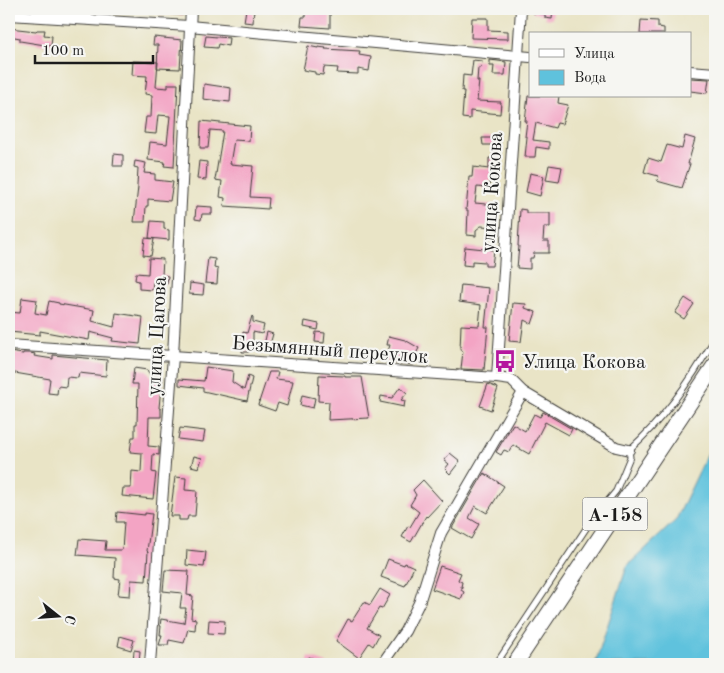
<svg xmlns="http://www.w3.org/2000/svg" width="724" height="673" viewBox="0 0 724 673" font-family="'Old Standard TT',serif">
  <rect width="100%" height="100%" fill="#f6f6f2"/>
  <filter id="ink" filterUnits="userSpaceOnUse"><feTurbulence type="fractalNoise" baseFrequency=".02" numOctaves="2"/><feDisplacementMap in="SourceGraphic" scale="10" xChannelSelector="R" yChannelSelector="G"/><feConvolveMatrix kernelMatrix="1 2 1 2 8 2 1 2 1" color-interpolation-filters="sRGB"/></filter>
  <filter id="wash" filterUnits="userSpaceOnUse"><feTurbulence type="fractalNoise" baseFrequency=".0096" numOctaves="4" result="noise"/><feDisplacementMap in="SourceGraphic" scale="20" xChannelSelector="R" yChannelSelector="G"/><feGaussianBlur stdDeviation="1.12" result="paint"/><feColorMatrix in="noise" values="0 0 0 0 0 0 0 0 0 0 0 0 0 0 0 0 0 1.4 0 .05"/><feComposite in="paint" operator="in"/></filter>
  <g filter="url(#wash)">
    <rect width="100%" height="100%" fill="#e9e4c6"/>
    <!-- water -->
    <polygon fill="#5fc2dd" stroke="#3e6f7c" points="715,438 715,664 595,664 627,566 676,520"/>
    <g id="blocks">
      <!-- building -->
      <g fill="#f3a4c4">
        <polygon points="158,9 183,9 183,15 158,14"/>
        <polygon points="246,9 254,9 253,23 244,22"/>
        <polygon points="306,9 330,9 330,28 301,26 302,17 306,17"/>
        <polygon points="533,9 553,9 552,19 545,18 545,14 533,13"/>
        <polygon points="472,18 488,18 488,30 508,31 508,39 471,38"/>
        <polygon points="641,20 658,21 658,27 664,28 664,34 640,34"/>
        <polygon points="9,28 36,31 37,30 45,30 44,35 52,36 51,46 20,41 20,38 9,36"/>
        <polygon points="206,36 229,38 228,46 218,44 217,48 204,47"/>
        <polygon points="154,37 182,40 180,69 157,68 158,45 153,45"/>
        <polygon points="308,46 318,48 318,47 326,48 325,49 360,51 359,55 371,57 369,71 358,69 358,74 337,73 338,68 324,67 323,75 315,74 315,72 303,70"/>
        <polygon points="473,60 482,61 481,68 478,68 477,81 479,81 477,101 501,102 500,114 470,111 470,119 462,118 464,91 462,91 463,75 471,76"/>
        <polygon points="490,60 506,62 505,75 493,75 494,66 490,66"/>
        <polygon points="133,61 158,62 156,87 168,88 168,84 178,84 174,167 164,166 165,162 148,160 150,142 167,144 170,116 158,115 156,134 144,133 146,117 151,117 152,95 145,94 147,76 132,75"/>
        <polygon points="690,78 709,79 707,93 690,91"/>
        <polygon points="204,84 231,88 230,102 203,99"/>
        <polygon points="528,96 559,96 558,103 568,105 562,124 557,123 555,128 536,123 533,140 549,142 549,149 536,147 535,157 525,157 527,137 525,137 527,121 525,121"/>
        <polygon points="201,121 250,126 249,141 234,140 230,164 253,166 250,197 269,198 268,209 224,206 225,198 220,197 222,181 215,180 223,131 210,130 208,148 200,148"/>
        <polygon points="685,136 695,139 688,164 690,164 682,188 657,181 658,176 644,172 648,158 661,162 667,145 682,149"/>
        <polygon points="482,138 500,138 501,152 499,153 497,176 490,176 489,188 477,187 475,203 497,205 495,227 481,226 476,230 476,236 467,235 468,210 466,210 469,177 472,177 473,167 489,169 489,158 493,158 493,145 483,145"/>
        <polygon points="114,154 123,155 123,166 113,166"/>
        <polygon points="135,161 146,163 144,173 155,174 155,180 173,182 170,201 148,199 148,206 146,206 145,222 134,222 138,187 137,186 138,168 134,167"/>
        <polygon points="199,161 207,162 206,180 197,179"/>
        <polygon points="549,165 562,167 559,182 546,180"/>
        <polygon points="530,173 544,176 540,196 526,192"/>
        <polygon points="196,206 212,207 212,214 202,214 201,220 195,219"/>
        <polygon points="520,209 526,210 526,213 550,213 550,227 544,227 543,241 549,241 549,253 534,253 533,258 530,258 530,269 517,268 519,246 518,246"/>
        <polygon points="151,221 164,222 164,229 169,230 169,240 149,238"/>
        <polygon points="145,238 154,239 151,256 143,255"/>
        <polygon points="465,247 494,250 492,266 485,266 485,262 472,261 472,266 463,265"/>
        <polygon points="149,258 163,259 162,275 168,276 167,284 153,282 152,290 139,289 139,281 135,280 136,273 148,274"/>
        <polygon points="208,258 215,259 214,268 218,269 217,284 205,283"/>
        <polygon points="190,283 204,285 203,295 189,294"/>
        <polygon points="461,285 489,288 485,327 488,327 484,370 461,369 463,351 460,350 461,325 479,326 481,305 459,302"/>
        <polygon points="22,298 37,300 35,313 46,315 49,301 59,303 59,304 94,310 92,321 114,327 116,313 143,317 140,344 112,341 113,338 90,332 89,340 40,331 40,335 9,332 9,312 20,313"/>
        <polygon points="685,298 694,304 684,319 675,313"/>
        <polygon points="513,303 526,304 525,308 536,312 532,324 524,320 521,342 509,341"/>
        <polygon points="252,316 253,317 253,322 264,325 262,334 253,332 253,345 250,345 249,352 242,352 243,332 247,333"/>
        <polygon points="305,321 319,324 318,330 304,327"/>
        <polygon points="267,332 273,334 268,351 263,349"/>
        <polygon points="316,332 325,333 324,343 315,342"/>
        <polygon points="389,336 405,340 419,348 415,356 414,365 385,362 390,345 387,345"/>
        <polygon points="9,352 23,354 23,353 30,353 35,354 34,356 53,359 53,355 107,360 106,376 79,373 78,378 67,377 66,387 58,386 57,394 48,393 50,379 9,372"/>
        <polygon points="206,367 233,371 232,382 244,390 248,376 252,378 247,401 203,391 203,388 179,385 179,379 204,381"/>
        <polygon points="134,368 147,370 151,376 163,377 162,386 161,386 159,408 161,409 161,417 149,417 148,446 159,447 159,455 153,454 152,472 156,473 153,499 122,496 123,488 131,488 132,471 141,472 142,453 130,452 132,437 135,437 135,424 137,424 138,384 132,384"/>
        <polygon points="269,372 278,372 276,379 293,381 287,406 278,403 275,411 258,405"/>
        <polygon points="319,375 345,376 345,377 362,377 369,418 328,420 329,402 318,401"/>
        <polygon points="488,384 498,388 491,410 480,406"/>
        <polygon points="400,387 407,393 401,400 405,401 404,407 380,402 381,396 392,398"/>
        <polygon points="302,395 315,398 313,408 300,405"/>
        <polygon points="543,412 572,429 569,435 545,422 529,454 513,445 509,452 504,450 501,455 496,452 513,424 525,431 534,414 540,417"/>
        <polygon points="180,428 205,431 203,442 178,439"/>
        <polygon points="450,453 460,461 450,474 445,469 449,464 444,460"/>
        <polygon points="194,456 202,458 199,468 191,466"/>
        <polygon points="484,473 504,486 487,513 475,506 469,518 479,524 471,539 452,528"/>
        <polygon points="175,477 186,478 185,490 197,491 195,516 188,516 187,520 179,520 179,516 170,516"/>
        <polygon points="423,480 442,501 427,517 426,516 411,542 402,537 408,526 410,527 419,512 410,505 416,495 413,490"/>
        <polygon points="117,512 145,515 145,513 152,514 147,551 148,552 146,581 131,580 130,596 118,595 120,579 114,578 115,558 77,555 79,539 106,541 105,550 122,550 124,522 116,522"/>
        <polygon points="187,550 206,552 204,567 186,565"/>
        <polygon points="388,559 404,565 405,563 414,567 405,586 381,577"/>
        <polygon points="440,566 461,573 458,580 462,582 461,587 463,587 461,590 464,592 461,599 432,589"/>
        <polygon points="165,570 189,571 187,595 193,596 191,618 196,619 195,630 188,629 184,643 169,640 168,645 159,645 162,635 160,635 161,626 160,626 161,619 184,623 186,608 180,608 182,593 163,591"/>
        <polygon points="380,589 390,595 382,609 379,608 367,628 379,635 373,646 369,643 359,658 336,641 348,619 352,621 364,602 370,605"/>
        <polygon points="209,620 225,621 224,634 208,633"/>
        <polygon points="120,636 134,640 131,650 118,646"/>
        <polygon points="134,650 140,651 139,664 133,664"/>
        <polygon points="309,657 327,663 327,664 307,664"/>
      </g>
    </g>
  </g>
  <g filter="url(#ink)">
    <use href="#blocks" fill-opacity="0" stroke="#3b3a36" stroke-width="1"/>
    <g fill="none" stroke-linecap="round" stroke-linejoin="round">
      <defs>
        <path id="lane" d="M496,664L591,521L616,491L630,457L629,450C664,419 692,379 715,338"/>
        <g id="street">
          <polyline points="9,15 189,26 530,57"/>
          <polyline points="690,71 715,73"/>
          <polyline points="9,345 497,378 511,380 523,392 616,447 629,450"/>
          <polyline points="497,378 521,9"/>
          <polyline points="150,664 173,356 191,9"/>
          <polyline points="382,664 405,631 419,603 441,533 523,392"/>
        </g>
        <polyline id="primary" points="515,664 715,365"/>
      </defs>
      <!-- lane casing -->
      <use href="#lane" stroke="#3b3a36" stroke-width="7"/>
      <!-- street casing -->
      <use href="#street" stroke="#3b3a36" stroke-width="12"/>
      <!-- primary casing -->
      <use href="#primary" stroke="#3b3a36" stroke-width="17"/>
      <!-- lane -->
      <use href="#lane" stroke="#fff" stroke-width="5"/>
      <!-- street -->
      <use href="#street" stroke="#fff" stroke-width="10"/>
      <!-- primary -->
      <use href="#primary" stroke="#fff" stroke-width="15"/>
    </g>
  </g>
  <!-- icons -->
  <defs>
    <symbol id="bus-bare" viewBox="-9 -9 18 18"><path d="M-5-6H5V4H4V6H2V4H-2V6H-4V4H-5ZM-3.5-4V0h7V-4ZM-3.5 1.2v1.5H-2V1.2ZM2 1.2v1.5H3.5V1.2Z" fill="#b5179e" stroke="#f6f6f2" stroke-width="2.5" paint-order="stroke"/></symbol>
  </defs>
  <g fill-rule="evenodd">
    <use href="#bus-bare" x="489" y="345" width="32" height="32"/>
  </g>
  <g text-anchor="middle" stroke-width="4.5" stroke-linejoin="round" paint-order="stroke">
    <!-- shield labels -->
    <rect fill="#f6f6f2" stroke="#5d5d5c" stroke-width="1" x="582.5" y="497.5" width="65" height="33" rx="4"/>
    <g font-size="19" font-weight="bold" fill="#1c1c1c">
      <text x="615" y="521">А-158</text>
    </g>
    <!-- street labels -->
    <g font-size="20" fill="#1c1c1c" stroke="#f6f6f2">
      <text transform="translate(491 192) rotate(-86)" y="7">улица Кокова</text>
      <text transform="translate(156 336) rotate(-87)" y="7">улица Цагова</text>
      <text transform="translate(330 349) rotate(4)" y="7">Безымянный переулок</text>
    </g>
    <!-- poi labels -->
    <g font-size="20" fill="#1c1c1c" stroke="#f6f6f2" text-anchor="start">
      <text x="522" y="368">Улица Кокова</text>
    </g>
  </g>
  <!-- margin -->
  <rect width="724" height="673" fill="none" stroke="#f6f6f2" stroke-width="30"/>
  <!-- legend -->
  <rect x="529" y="32" width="162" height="65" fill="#f6f6f2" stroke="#9f9f9c"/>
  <rect x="539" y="49" width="25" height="8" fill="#ffffff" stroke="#9f9f9c"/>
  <text x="574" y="58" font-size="15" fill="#1c1c1c">Улица</text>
  <rect x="539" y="70" width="25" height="15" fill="#5fc2dd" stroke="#9f9f9c"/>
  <text x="574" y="82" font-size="15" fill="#1c1c1c">Вода</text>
  <!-- north arrow -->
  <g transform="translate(58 616) rotate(107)" stroke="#f6f6f2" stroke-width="4" paint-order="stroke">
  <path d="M0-4L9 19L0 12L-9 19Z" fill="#1c1c1c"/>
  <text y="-8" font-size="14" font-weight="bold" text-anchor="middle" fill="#1c1c1c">С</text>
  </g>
  <!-- scale -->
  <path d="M35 55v8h118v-8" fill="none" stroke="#1c1c1c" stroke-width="2.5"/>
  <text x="42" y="55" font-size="15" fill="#1c1c1c" stroke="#f6f6f2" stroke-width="4" paint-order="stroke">100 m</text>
</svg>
